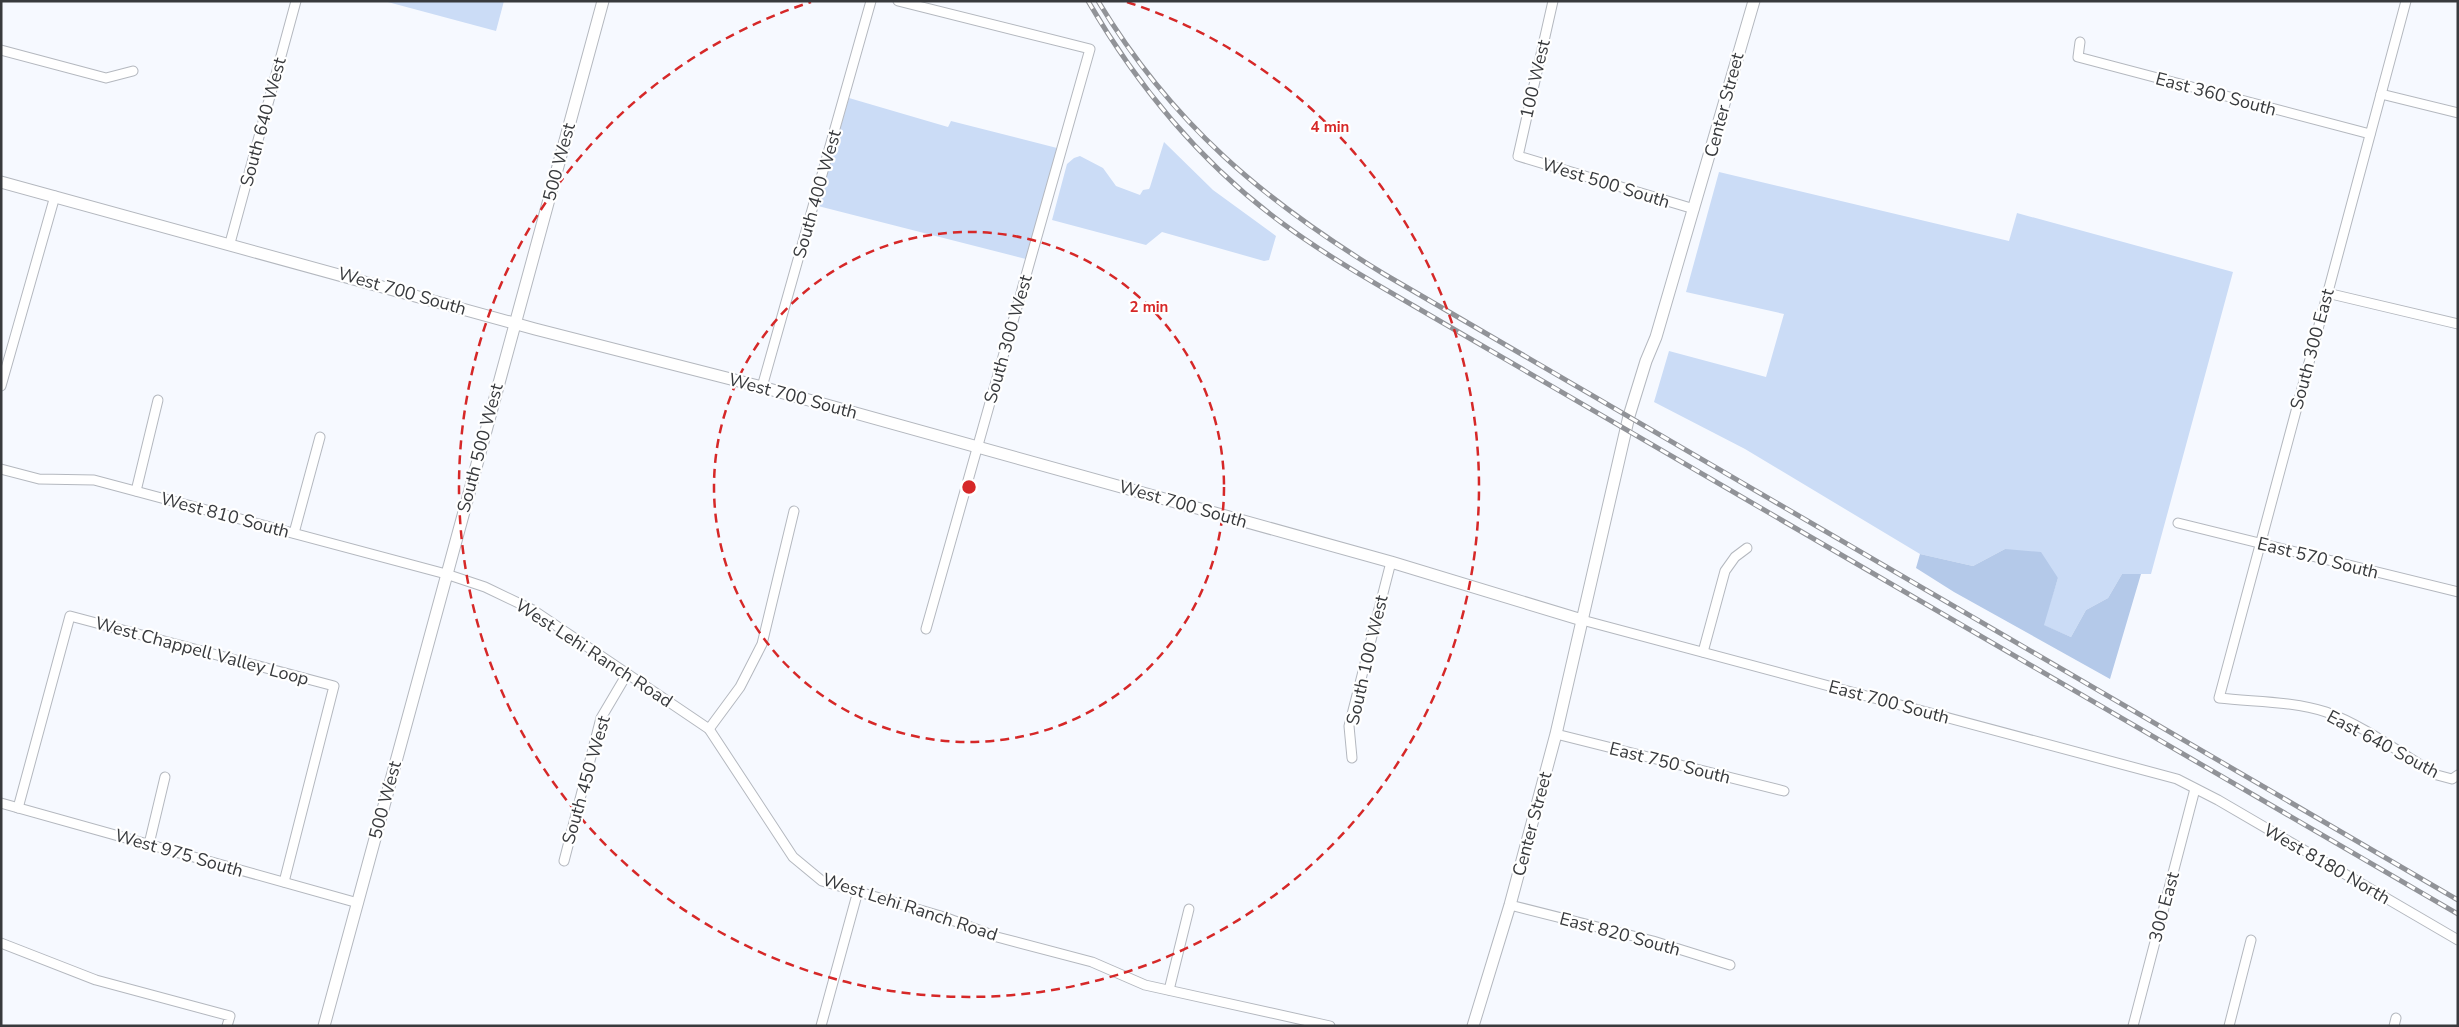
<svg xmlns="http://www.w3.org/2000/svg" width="2459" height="1027" viewBox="0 0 2459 1027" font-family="'Nunito Sans',sans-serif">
  <rect width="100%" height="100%" fill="#f6f9ff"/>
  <!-- green -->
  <g fill="#cbdcf6">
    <polygon points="384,1 504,1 496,31"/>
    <polygon points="849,98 948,127 951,121 1057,148 1026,259 818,206"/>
    <polygon points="1164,142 1213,190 1276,236 1269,260 1264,261 1162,232 1146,245 1052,220 1067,164 1074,158 1080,156 1103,168 1116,186 1140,195 1143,190 1149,189 1150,187"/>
    <polygon points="1719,172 2009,241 2017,213 2233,272 2151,574 2122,574 2108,598 2086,610 2071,637 2043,625 2058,578 2005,549 1973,566 1920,554 1745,449 1654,402 1669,351 1766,377 1784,314 1686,292"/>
  </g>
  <!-- forest -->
  <polygon fill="#b4c9e9" points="2005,549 2041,552 2058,578 2044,625 2071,637 2086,610 2108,598 2122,574 2141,574 2110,679 1954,592 1916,568 1920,554 1973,566"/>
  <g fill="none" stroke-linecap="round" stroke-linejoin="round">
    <defs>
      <g id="minor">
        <polyline points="898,1 1090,49 926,629"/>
        <polyline points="1553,1 1518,156 1694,209"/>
        <path d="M2406,1L2219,698C2254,702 2293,701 2326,712C2363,725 2403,755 2437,775L2452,779L2458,775"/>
        <polyline points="2080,42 2078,57 2370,134"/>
        <polyline points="1,50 106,78 133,71"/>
        <polyline points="2381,94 2458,113"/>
        <polyline points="230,243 296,1"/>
        <polyline points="2327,293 2458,324"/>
        <polyline points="1,386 55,196"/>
        <polyline points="762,387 871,1"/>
        <polyline points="1,469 39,479 94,480 446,574 485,587 533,610 709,729 793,857 822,881 944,917 997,937 1092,962 1145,985 1330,1026"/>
        <polyline points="136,491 158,400"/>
        <polyline points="2178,523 2458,592"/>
        <polyline points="294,533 320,437"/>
        <polyline points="1582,620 2177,779 2218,800 2458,940"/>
        <polyline points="1703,652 1725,571 1735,557 1747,548"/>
        <polyline points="709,729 740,687 762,644 794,511"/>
        <polyline points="1556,734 1784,791"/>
        <polyline points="1352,758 1349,726 1391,562"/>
        <polyline points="1,803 358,903"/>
        <polyline points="18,808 70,616 334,686 284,882"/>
        <polyline points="149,844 165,777"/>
        <polyline points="564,861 601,718 627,674"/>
        <polyline points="1510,905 1653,941 1730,965"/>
        <polyline points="1,943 96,980 230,1016 227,1026"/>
        <polyline points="1169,990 1189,909"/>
        <polyline points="821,1026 858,891"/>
        <polyline points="2133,1026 2195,789"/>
        <polyline points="2229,1026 2251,940"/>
        <polyline points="2394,1026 2396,1018"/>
      </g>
      <g id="tertiary">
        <polyline points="1,182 535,329 762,387 1391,562 1582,620"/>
        <polyline points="324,1026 603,1"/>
        <polyline points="1473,1026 1510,905 1556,734 1629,416 1646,361 1656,337 1754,1"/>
      </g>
    </defs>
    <!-- minor casing -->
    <use href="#minor" stroke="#b4b8bf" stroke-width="11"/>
    <!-- tertiary casing -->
    <use href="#tertiary" stroke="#b4b8bf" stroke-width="13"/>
    <!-- minor -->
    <use href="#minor" stroke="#fff" stroke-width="9"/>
    <!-- tertiary -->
    <use href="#tertiary" stroke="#fff" stroke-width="11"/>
    <defs>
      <g id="rail">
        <path d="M1088,1C1138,87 1202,164 1282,223C1324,254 1369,280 1414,306L2458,914"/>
        <path d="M1098,1C1172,124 1263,200 1384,274L2458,900"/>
      </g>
    </defs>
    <!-- rail casing -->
    <use href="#rail" stroke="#919398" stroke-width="5"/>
    <!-- rail -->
    <use href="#rail" stroke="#fff" stroke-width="3" stroke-dasharray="9" stroke-linecap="butt"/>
  </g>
  <!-- distance rings -->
  <g fill="none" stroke="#d62828" stroke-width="2.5" stroke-dasharray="9 6">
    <circle cx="969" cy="487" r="255"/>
    <path d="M1127 2A510 510 0 1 1 811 2"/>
  </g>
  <g text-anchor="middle" stroke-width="4.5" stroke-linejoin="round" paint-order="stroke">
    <!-- street labels -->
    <g font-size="18" fill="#383a3d" stroke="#fff">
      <text transform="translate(1535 79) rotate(-77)" y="6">100 West</text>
      <text transform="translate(2216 94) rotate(15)" y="6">East 360 South</text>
      <text transform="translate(1724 105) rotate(-75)" y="6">Center Street</text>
      <text transform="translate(263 122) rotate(-75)" y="6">South 640 West</text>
      <text transform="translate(559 162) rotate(-75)" y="6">500 West</text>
      <text transform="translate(1606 183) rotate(17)" y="6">West 500 South</text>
      <text transform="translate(817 194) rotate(-74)" y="6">South 400 West</text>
      <text transform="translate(402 291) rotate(16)" y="6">West 700 South</text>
      <text transform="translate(1008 339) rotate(-74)" y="6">South 300 West</text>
      <text transform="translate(2312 349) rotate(-75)" y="6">South 300 East</text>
      <text transform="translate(793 396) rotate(15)" y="6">West 700 South</text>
      <text transform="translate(480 448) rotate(-75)" y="6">South 500 West</text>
      <text transform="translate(1183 504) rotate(16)" y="6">West 700 South</text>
      <text transform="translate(225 515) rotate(15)" y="6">West 810 South</text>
      <text transform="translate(2318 558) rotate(14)" y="6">East 570 South</text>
      <text transform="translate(202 651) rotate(15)" y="6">West Chappell Valley Loop</text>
      <text transform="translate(594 653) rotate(33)" y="6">West Lehi Ranch Road</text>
      <text transform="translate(1367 660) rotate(-77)" y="6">South 100 West</text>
      <text transform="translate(1889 702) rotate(15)" y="6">East 700 South</text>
      <text transform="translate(2383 744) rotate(28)" y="6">East 640 South</text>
      <text transform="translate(1670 763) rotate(14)" y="6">East 750 South</text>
      <text transform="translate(586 780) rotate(-74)" y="6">South 450 West</text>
      <text transform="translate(385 800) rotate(-75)" y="6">500 West</text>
      <text transform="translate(1532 824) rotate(-75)" y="6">Center Street</text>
      <text transform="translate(179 853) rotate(16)" y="6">West 975 South</text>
      <text transform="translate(2327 864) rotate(30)" y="6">West 8180 North</text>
      <text transform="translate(910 907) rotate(18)" y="6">West Lehi Ranch Road</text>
      <text transform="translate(2164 907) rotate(-75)" y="6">300 East</text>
      <text transform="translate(1620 934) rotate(15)" y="6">East 820 South</text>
    </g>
  </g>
  <circle cx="969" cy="487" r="8" fill="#d62828" stroke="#fff" stroke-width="2.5"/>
  <g font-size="15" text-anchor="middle" font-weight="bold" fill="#d62828" stroke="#fff" stroke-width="4.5" stroke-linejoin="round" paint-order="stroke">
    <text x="1330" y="132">4 min</text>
    <text x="1149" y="312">2 min</text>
  </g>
  <!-- border -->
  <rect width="2459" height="1027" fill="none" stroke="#383a3d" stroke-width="5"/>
</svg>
